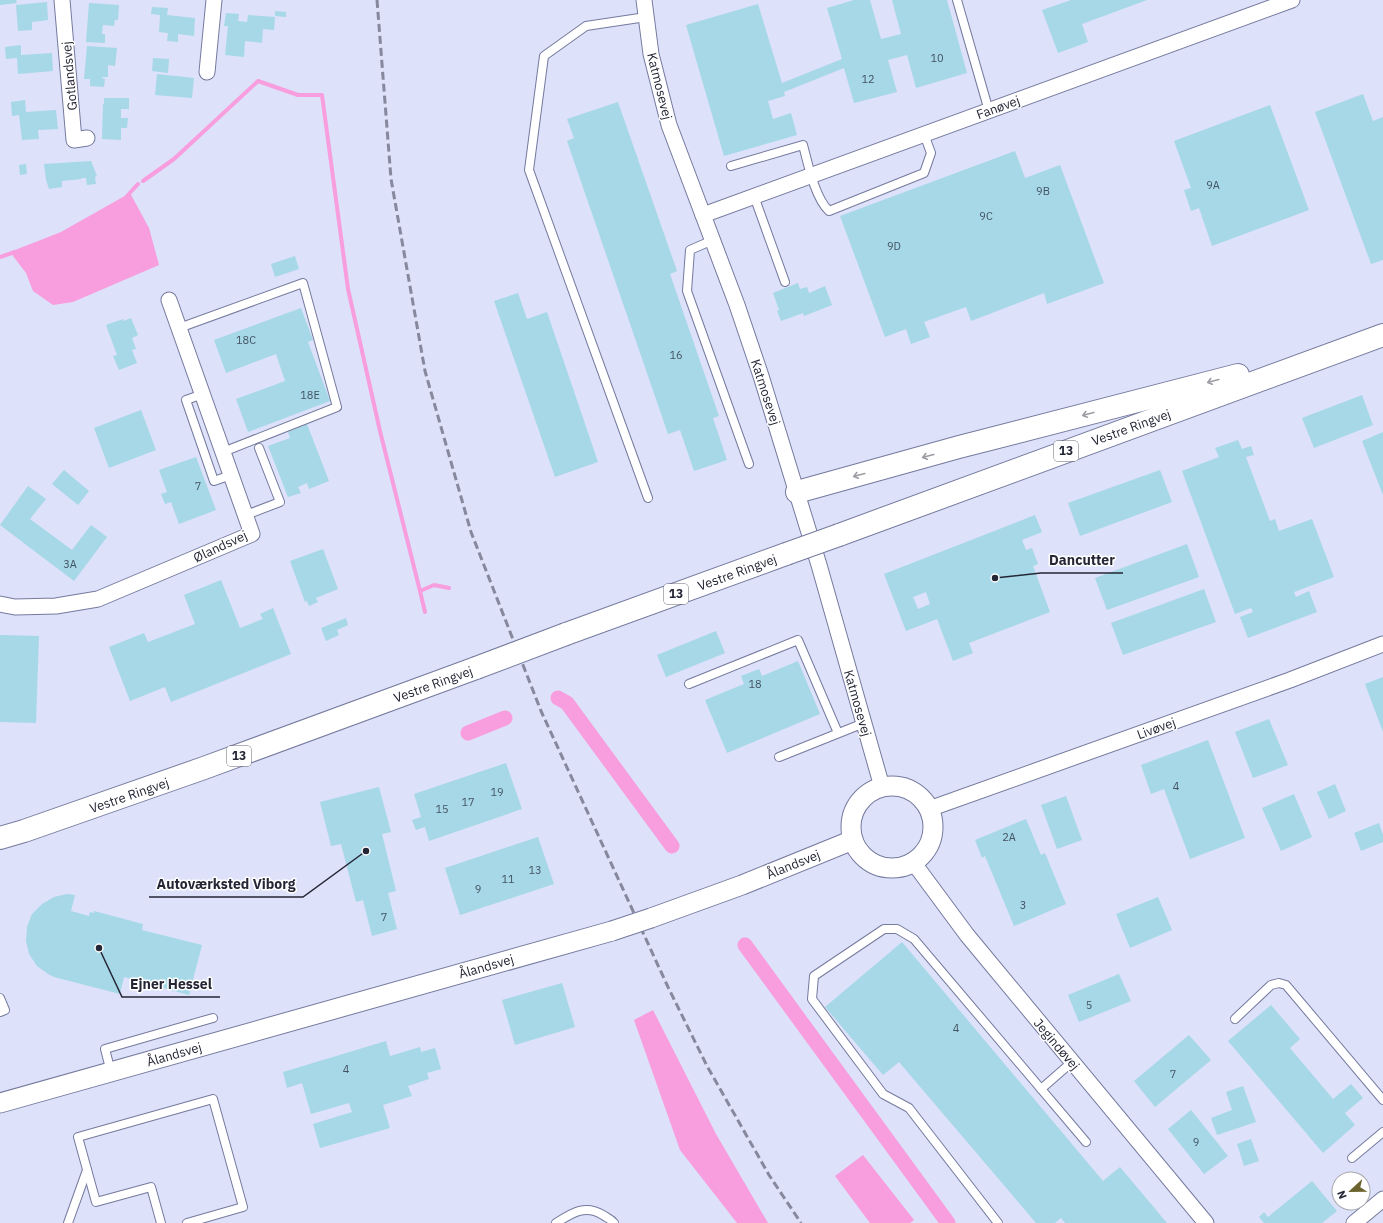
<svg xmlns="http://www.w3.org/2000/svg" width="1383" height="1223" viewBox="0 0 1383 1223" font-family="'IBM Plex Sans',sans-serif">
  <rect width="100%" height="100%" fill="#dde1f9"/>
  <!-- water -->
  <g fill="#f89dde">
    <polygon points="130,193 149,228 159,265 73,302 53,305 33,291 26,273 10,252 61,232"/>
    <polygon points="653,1010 716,1134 768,1223 737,1223 680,1150 634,1020"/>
    <polygon points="863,1155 914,1220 910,1223 870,1223 835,1176"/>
  </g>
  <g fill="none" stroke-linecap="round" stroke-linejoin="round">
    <!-- stream -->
    <g stroke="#f89dde" stroke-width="4">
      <polyline points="143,181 174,159 258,81 298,95 322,95 348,289 380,431 420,591"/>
      <polyline points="127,196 138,184"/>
      <polyline points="0,257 15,252"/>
      <polyline points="425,612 420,591 434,585 449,588"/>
    </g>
    <!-- canal -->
    <g stroke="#f89dde" stroke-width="15">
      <polyline points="558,698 567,703 672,846"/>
      <polyline points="468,733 505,718"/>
      <polyline points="745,945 948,1223"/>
    </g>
  </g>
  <!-- building -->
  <g fill="#a6d8e7" fill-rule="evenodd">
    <polygon points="0,0 16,0 17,3 0,5"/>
    <polygon points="854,0 870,0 881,39 901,34 892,0 947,0 967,73 916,88 907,55 888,60 897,92 854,103 844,68 784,92 785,96 768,101 773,119 791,113 797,135 724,156 686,25 758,4 782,83 842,59 827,8"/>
    <polygon points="1071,0 1147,0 1082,24 1088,42 1058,53 1042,10"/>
    <polygon points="47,2 48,20 32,22 32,30 18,31 16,5"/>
    <polygon points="89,3 119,5 118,20 115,20 114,26 103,25 102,34 105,34 105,43 86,42"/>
    <polygon points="152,7 168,8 167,15 195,18 194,36 178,34 178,42 167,41 168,33 159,32 160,15 151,14"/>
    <polygon points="275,11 286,12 286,17 275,16"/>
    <polygon points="226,13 239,14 238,21 247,22 248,15 275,17 274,30 263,29 262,43 245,41 244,57 225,55 228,26 224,26"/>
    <polygon points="21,45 21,55 52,53 53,71 18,74 17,58 6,59 5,47"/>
    <polygon points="87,46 117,48 115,66 108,65 108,77 102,77 102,78 105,79 104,87 90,86 90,79 84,79"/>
    <polygon points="153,58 169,59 168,73 152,71"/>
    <polygon points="157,74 194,78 192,98 155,95"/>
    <polygon points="1363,94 1373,121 1383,117 1383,260 1371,264 1315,112"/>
    <polygon points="104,98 129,98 129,109 121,109 121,118 128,118 127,128 121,128 121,140 102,139 103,104 104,104"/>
    <polygon points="25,100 26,112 56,110 58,129 38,130 39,139 22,140 19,115 12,116 11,102"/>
    <polygon points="618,102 677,271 670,274 719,416 713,418 727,460 694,471 680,430 668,434 567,141 574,138 567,119"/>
    <polygon points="1270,105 1309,210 1212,246 1199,208 1191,211 1184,190 1191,188 1174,141"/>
    <polygon points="1015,151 1025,178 1060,165 1104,283 1047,304 1044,293 971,321 966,307 924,322 930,337 911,344 906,329 885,337 840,216"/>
    <polygon points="91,161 97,176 95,177 96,184 87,185 86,178 82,178 81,179 62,181 62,187 49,189 46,180 44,164"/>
    <polygon points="26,164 27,174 20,175 19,165"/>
    <polygon points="295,256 299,269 275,277 271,264"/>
    <polygon points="798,283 800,289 807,287 809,293 825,286 832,305 804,316 803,313 781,321 777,311 779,310 773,293"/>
    <polygon points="518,293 527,319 547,312 598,462 555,477 494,301"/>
    <polygon points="301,308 313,340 308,342 330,401 248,432 236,399 285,381 276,354 226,373 214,340"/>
    <polygon points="131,318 138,335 132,338 136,349 132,350 137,363 119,370 113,356 117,355 106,325 123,319 124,321"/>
    <polygon points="1362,395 1373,425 1314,448 1302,418"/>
    <polygon points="141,410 156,450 109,468 94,428"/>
    <polygon points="307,424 329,481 309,489 307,483 298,487 301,493 288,497 268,446 290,438 288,432"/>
    <polygon points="1383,432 1383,495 1362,441"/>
    <polygon points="1238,440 1242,449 1251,446 1254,455 1246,457 1270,521 1275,519 1279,531 1312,519 1334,577 1294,592 1296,597 1309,591 1317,612 1248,638 1240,617 1253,612 1251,608 1235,614 1182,471 1219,457 1215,448"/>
    <polygon points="196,457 216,510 179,524 171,502 165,504 161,494 167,492 159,470"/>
    <polygon points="64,470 89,491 78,505 52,484"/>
    <polygon points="1160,470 1172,502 1080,536 1068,503"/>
    <polygon points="28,486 46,499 30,519 72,550 91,525 107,537 74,581 0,525"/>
    <path d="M1035,515L1042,532L1022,540L1026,550L1032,548L1038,564L1033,566L1050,612L969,643L973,653L953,661L937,619L906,631L884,574ZM926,592L930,604L918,609L913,597Z"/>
    <polygon points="1187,544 1199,577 1107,610 1095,578"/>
    <polygon points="323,549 338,589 316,598 318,602 309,606 307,601 305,602 290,561"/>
    <polygon points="221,580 240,628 263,619 260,614 273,608 291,654 171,702 165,687 130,701 109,647 144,633 148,642 195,624 184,595"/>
    <polygon points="1204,589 1216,622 1123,655 1111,623"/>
    <polygon points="346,618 348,625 337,630 339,635 326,641 321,628"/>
    <polygon points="716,631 725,653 666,677 657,655"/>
    <polygon points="0,635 39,636 36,723 0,722"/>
    <polygon points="798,661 820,714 727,753 705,700 744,684 741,676 759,669 762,676"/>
    <polygon points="1383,677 1383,732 1365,684"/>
    <polygon points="1269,719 1288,765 1253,778 1235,732"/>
    <polygon points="1208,740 1245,838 1190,859 1164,789 1151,794 1141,765"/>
    <polygon points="506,763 522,809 429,841 425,827 416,830 412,820 421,817 414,794"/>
    <polygon points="1335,784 1346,811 1329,819 1317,792"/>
    <polygon points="379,787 391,832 382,834 396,891 388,893 397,929 372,936 363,900 356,902 341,844 331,846 320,802"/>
    <polygon points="1294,794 1312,837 1281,851 1262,808"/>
    <polygon points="1066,796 1082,840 1057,849 1041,805"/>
    <polygon points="1026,819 1041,855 1045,853 1066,904 1014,926 985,856 982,858 975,840"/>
    <polygon points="1379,823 1383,835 1383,842 1361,851 1354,833"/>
    <polygon points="538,837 554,884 460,915 445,868"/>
    <polygon points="67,894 75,895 71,911 89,916 90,912 94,913 94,911 143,924 142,930 202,945 189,995 124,977 120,994 54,977 48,974 37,966 29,954 26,941 27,927 32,914 42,904 54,897"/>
    <polygon points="1158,897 1172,930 1130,948 1116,914"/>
    <polygon points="902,942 1103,1181 1120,1167 1167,1223 1065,1223 1061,1218 1055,1223 1036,1223 899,1062 883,1075 825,1007"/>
    <polygon points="1119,974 1131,1001 1079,1022 1068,995"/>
    <polygon points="562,983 575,1027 515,1045 502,1000"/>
    <polygon points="1271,1005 1300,1039 1290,1048 1333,1099 1351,1084 1363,1098 1345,1113 1355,1125 1323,1153 1228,1041"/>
    <polygon points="1189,1035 1211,1060 1155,1107 1134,1081"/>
    <polygon points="386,1041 390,1056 420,1047 421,1052 435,1048 441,1069 427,1073 429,1079 408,1086 412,1096 383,1105 390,1128 320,1148 313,1124 352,1112 349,1103 311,1114 302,1083 287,1088 283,1072"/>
    <polygon points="1243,1086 1256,1122 1217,1135 1211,1118 1232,1110 1226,1092"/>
    <polygon points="1191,1110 1228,1156 1204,1174 1168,1129"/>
    <polygon points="1251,1139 1259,1161 1244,1166 1237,1144"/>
    <polygon points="1312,1181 1337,1211 1322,1223 1264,1223 1259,1217 1264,1212 1268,1217"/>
  </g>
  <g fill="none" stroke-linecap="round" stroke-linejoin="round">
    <defs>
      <g id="service">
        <polyline points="957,0 989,111"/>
        <polyline points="646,17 586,26 544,56 529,170 648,498"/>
        <path d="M731,166L803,145C808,164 815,198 829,211L924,173L931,153L924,134"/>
        <polyline points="754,196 785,282"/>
        <polyline points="713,240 690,250 687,291 749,464"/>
        <polyline points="179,328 303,283 337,407 223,452"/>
        <polyline points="203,394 186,400 214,481 231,475"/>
        <polyline points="246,515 280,502 259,448"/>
        <polyline points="689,684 798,640 838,733"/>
        <polyline points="779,757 864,723"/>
        <polyline points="0,998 5,1010 0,1012"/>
        <polyline points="1235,1019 1271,985 1279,983 1286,985 1383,1100"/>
        <polyline points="111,1072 105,1049 213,1018"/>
        <polyline points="1041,1089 1072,1062"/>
        <polyline points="1352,1158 1383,1132"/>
        <polyline points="68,1223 87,1170"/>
        <polyline points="161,1223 151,1187 96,1202 78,1137 213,1099 243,1207 187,1223"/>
        <path d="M556,1223C572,1213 585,1204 603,1215C607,1218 611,1219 614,1223"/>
        <polyline points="998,1223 909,1108 883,1094 812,999 814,976 884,929 897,929 914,939 1086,1142"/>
      </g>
      <g id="minor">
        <polyline points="62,0 74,140 87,138"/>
        <polyline points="644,0 651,54 669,125 737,305 761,376 819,565 882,787"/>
        <polyline points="207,72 214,0"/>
        <polyline points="703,215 1292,0"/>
        <polyline points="0,604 15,607 56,606 98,599 252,534 169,300"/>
        <polyline points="929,809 1290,680 1383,644"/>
        <polyline points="913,862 967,935 1206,1223"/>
        <polyline points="1354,1223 1383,1199"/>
      </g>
      <g id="tertiary">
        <circle cx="892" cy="827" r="41"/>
        <polyline points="651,918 742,885 853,840"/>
        <polyline points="0,1103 612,931"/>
      </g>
      <g id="primary">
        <polyline points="797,492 959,447 1238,375"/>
        <polyline points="839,535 1383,335"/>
        <polyline points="566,634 786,554"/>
        <polyline points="0,838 24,831 204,768 476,668"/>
      </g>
    </defs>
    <!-- service casing -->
    <use href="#service" stroke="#757a9e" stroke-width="10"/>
    <!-- minor casing -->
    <use href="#minor" stroke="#757a9e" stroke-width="17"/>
    <!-- tertiary casing -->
    <use href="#tertiary" stroke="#757a9e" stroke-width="21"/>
    <!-- primary casing -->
    <use href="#primary" stroke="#757a9e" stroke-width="24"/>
    <!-- service -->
    <use href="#service" stroke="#fff" stroke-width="8"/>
    <!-- minor -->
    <use href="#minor" stroke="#fff" stroke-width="15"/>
    <!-- tertiary -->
    <use href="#tertiary" stroke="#fff" stroke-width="19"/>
    <!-- primary -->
    <use href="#primary" stroke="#fff" stroke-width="22"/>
    <!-- rail -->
    <polyline stroke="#86899d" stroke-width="3" stroke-dasharray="8 4" stroke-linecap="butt" points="377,0 391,179 425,371 471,532 541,711 668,987 707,1066 769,1175 801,1223"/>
    <defs>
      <polyline id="tertiary-bridge" points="612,931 651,918"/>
      <g id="primary-bridge">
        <polyline points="786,554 839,535"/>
        <polyline points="476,668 566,634"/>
      </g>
    </defs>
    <!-- tertiary-bridge casing -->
    <use href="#tertiary-bridge" stroke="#757a9e" stroke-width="21" stroke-linecap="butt"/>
    <!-- primary-bridge casing -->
    <use href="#primary-bridge" stroke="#757a9e" stroke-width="24" stroke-linecap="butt"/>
    <!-- tertiary-bridge -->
    <use href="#tertiary-bridge" stroke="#fff" stroke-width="19"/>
    <!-- primary-bridge -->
    <use href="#primary-bridge" stroke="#fff" stroke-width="22"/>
  </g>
  <!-- one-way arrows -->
  <defs><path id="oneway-shaft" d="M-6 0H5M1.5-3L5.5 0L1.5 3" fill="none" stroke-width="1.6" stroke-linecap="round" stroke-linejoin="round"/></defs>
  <g stroke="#9c9da4">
    <use href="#oneway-shaft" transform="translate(1213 381) rotate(165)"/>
    <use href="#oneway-shaft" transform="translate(1088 414) rotate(165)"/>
    <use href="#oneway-shaft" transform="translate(928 456) rotate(165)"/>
    <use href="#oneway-shaft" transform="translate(859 475) rotate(165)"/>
  </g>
  <g text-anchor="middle" stroke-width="3" stroke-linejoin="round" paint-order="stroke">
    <!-- number labels -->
    <g font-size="11" fill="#445262">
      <text x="937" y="62">10</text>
      <text x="868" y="83">12</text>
      <text x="1213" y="189">9A</text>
      <text x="1043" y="195">9B</text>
      <text x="986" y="220">9C</text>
      <text x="894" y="250">9D</text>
      <text x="246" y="344">18C</text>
      <text x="676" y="359">16</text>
      <text x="310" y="399">18E</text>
      <text x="198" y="490">7</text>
      <text x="70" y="568">3A</text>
      <text x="755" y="688">18</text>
      <text x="1176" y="790">4</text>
      <text x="497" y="796">19</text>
      <text x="468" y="806">17</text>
      <text x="442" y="813">15</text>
      <text x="1009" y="841">2A</text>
      <text x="535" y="874">13</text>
      <text x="508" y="883">11</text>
      <text x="478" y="893">9</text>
      <text x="1023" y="909">3</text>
      <text x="384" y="921">7</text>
      <text x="1089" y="1009">5</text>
      <text x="956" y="1032">4</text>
      <text x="346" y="1073">4</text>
      <text x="1173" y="1078">7</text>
      <text x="1196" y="1146">9</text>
    </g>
    <!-- shield labels -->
    <g fill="#fff" stroke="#666772" stroke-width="1">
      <rect x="1054" y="441" width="24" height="20" rx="3"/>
      <rect x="664" y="584" width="24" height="20" rx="3"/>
      <rect x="227" y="746" width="24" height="20" rx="3"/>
    </g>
    <g font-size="12" font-weight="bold" fill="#242635">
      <text x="1066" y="455">13</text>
      <text x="676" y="598">13</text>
      <text x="239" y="760">13</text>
    </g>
    <!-- street labels -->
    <g font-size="13" fill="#242635" stroke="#fff">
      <text transform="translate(69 76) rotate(-95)" y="5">Gotlandsvej</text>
      <text transform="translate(660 86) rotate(76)" y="5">Katmosevej</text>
      <text transform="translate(998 107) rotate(-20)" y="5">Fanøvej</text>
      <text transform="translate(766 392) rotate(72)" y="5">Katmosevej</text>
      <text transform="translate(1131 427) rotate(-20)" y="5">Vestre Ringvej</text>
      <text transform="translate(220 546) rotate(-25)" y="5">Ølandsvej</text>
      <text transform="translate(737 572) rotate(-20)" y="5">Vestre Ringvej</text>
      <text transform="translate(433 684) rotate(-20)" y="5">Vestre Ringvej</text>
      <text transform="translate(858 703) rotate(74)" y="5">Katmosevej</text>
      <text transform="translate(1156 728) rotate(-20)" y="5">Livøvej</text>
      <text transform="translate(129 795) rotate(-19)" y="5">Vestre Ringvej</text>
      <text transform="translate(793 864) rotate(-22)" y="5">Ålandsvej</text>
      <text transform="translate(486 966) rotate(-16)" y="5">Ålandsvej</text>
      <text transform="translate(1057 1044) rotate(50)" y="5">Jegindøvej</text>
      <text transform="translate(174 1054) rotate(-16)" y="5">Ålandsvej</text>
    </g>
  </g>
  <!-- callouts -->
  <path fill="none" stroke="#242635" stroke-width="1.5" d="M995 578L1041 573H1123M366 851L303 897H149M99 948L122 997H220"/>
  <g fill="#242635" stroke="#fff" stroke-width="1.5">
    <circle cx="995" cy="578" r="4"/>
    <circle cx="366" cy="851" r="4"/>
    <circle cx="99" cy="948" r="4"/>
  </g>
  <g font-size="14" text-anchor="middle" font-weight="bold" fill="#242635" stroke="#fff" stroke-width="3" stroke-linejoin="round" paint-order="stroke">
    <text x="1082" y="565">Dancutter</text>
    <text x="226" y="889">Autoværksted Viborg</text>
    <text x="171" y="989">Ejner Hessel</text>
  </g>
  <!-- north arrow -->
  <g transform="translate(1351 1191) rotate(248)"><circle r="19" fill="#ffffff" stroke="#a7a8ae"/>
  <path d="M0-3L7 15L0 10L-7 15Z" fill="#6c622e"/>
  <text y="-6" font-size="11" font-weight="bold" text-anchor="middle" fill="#242635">N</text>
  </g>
</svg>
